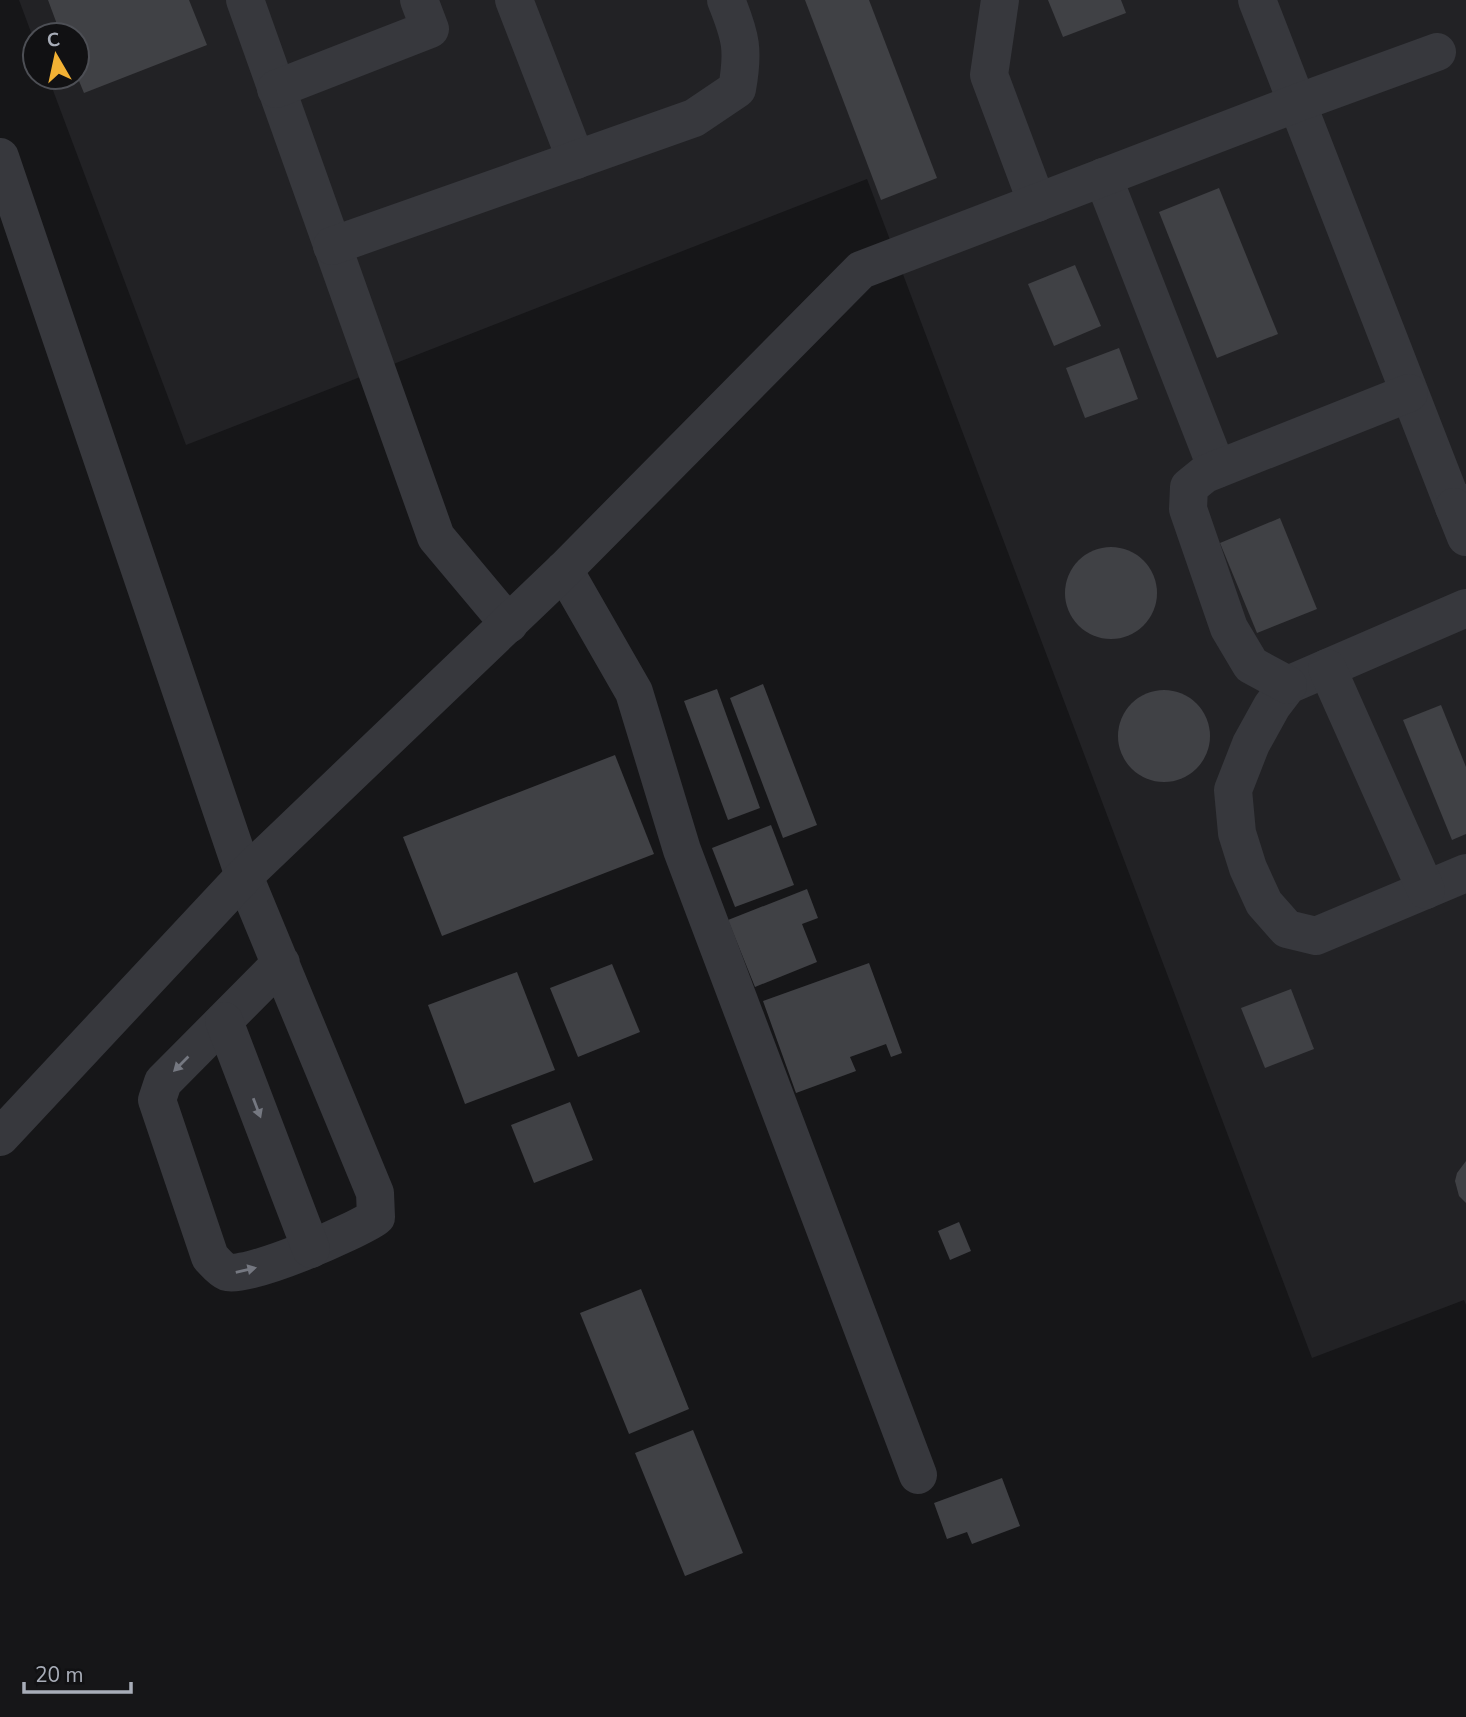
<svg xmlns="http://www.w3.org/2000/svg" width="1466" height="1717" viewBox="0 0 1466 1717" font-family="'Nunito Sans',sans-serif">
  <rect width="100%" height="100%" fill="#161618"/>
  <!-- built -->
  <polygon fill="#222225" points="19,0 1466,0 1466,1305 1464,1300 1312,1358 867,179 186,445 48,77 77,77 77,35 35,35 35,43"/>
  <!-- building -->
  <g fill="#404145">
    <polygon points="48,0 189,0 207,45 84,93 77,76 77,35 61,35"/>
    <polygon points="805,0 869,0 937,178 881,200"/>
    <polygon points="1048,0 1121,0 1126,13 1063,37"/>
    <polygon points="1219,188 1278,334 1217,358 1159,212"/>
    <polygon points="1075,265 1101,326 1054,346 1028,284"/>
    <polygon points="1119,348 1138,399 1085,418 1066,368"/>
    <polygon points="1280,518 1317,609 1257,633 1220,543"/>
    <circle cx="1111" cy="593" r="46"/>
    <polygon points="763,684 817,825 783,838 730,698"/>
    <polygon points="717,689 760,808 728,820 684,701"/>
    <circle cx="1164" cy="736" r="46"/>
    <polygon points="1441,705 1466,767 1466,834 1452,840 1403,720"/>
    <polygon points="615,755 654,854 442,936 403,837"/>
    <polygon points="771,825 794,885 735,907 712,848"/>
    <polygon points="807,889 818,918 802,924 817,962 755,987 728,920"/>
    <polygon points="869,963 902,1053 891,1057 886,1044 850,1057 856,1071 796,1093 763,1001"/>
    <polygon points="612,964 640,1032 578,1057 550,988"/>
    <polygon points="517,972 555,1070 465,1104 428,1005"/>
    <polygon points="1291,989 1314,1049 1265,1068 1241,1008"/>
    <polygon points="570,1102 593,1160 534,1183 511,1125"/>
    <polygon points="1466,1161 1466,1203 1459,1196 1455,1181 1457,1173"/>
    <polygon points="959,1222 971,1251 950,1260 938,1231"/>
    <polygon points="641,1289 689,1409 629,1434 580,1313"/>
    <polygon points="693,1430 743,1553 685,1576 635,1453"/>
    <polygon points="1002,1478 1020,1526 972,1544 967,1532 947,1539 934,1503"/>
  </g>
  <g fill="none" stroke-linecap="round" stroke-linejoin="round">
    <!-- minor -->
    <g stroke="#37383d" stroke-width="38">
      <polyline points="245,0 436,537 509,624"/>
      <polyline points="514,0 576,160"/>
      <polyline points="1000,0 989,75 1037,203"/>
      <polyline points="1257,0 1454,507 1466,503"/>
      <polyline points="276,89 430,29 419,0"/>
      <path d="M0,157L244,876L375,1193L376,1217C357,1231 247,1279 227,1272C220,1269 215,1262 210,1257L157,1100L163,1082L281,963"/>
      <polyline points="1103,177 1217,469"/>
      <path d="M332,246L694,118L737,89C744,50 741,37 726,0"/>
      <polyline points="1454,507 1466,537"/>
      <polyline points="564,570 634,692 682,850 918,1475"/>
      <polyline points="1466,608 1288,685 1272,706 1251,744 1233,790 1237,833 1248,868 1264,903 1287,929 1316,936 1466,873"/>
      <polyline points="1327,668 1426,890"/>
      <polyline points="1288,685 1251,665 1229,628 1188,509 1189,487 1205,474 1409,393"/>
      <polyline points="224,1021 311,1249"/>
      <polyline points="0,1137 244,876 564,570 861,270 1297,103 1437,52"/>
    </g>
  </g>
  <!-- one-way arrows -->
  <defs><path id="oneway-solid" d="M-6-.8H1V-3.2L6.5 0L1 3.2V.8H-6Z" transform="scale(1.75)"/></defs>
  <g fill="#757881">
    <use href="#oneway-solid" transform="translate(181 1064) rotate(135)"/>
    <use href="#oneway-solid" transform="translate(257 1108) rotate(69)"/>
    <use href="#oneway-solid" transform="translate(246 1270) rotate(-13)"/>
  </g>
  <!-- north arrow -->
  <g transform="translate(56 56) rotate(351)"><circle r="33" fill="#111113" stroke="#4d4f55" stroke-width="2"/>
  <path d="M0-5L12 26L0 18L-12 26Z" fill="#f2b134"/>
  <text y="-10" font-size="19" font-weight="bold" text-anchor="middle" fill="#a8adb8">С</text>
  </g>
  <!-- scale -->
  <path d="M24 1682v10h107v-10" fill="none" stroke="#a8adb8" stroke-width="3.5"/>
  <text x="35" y="1682" font-size="21" fill="#a8adb8" stroke="#111113" stroke-width="5" paint-order="stroke">20 m</text>
</svg>
